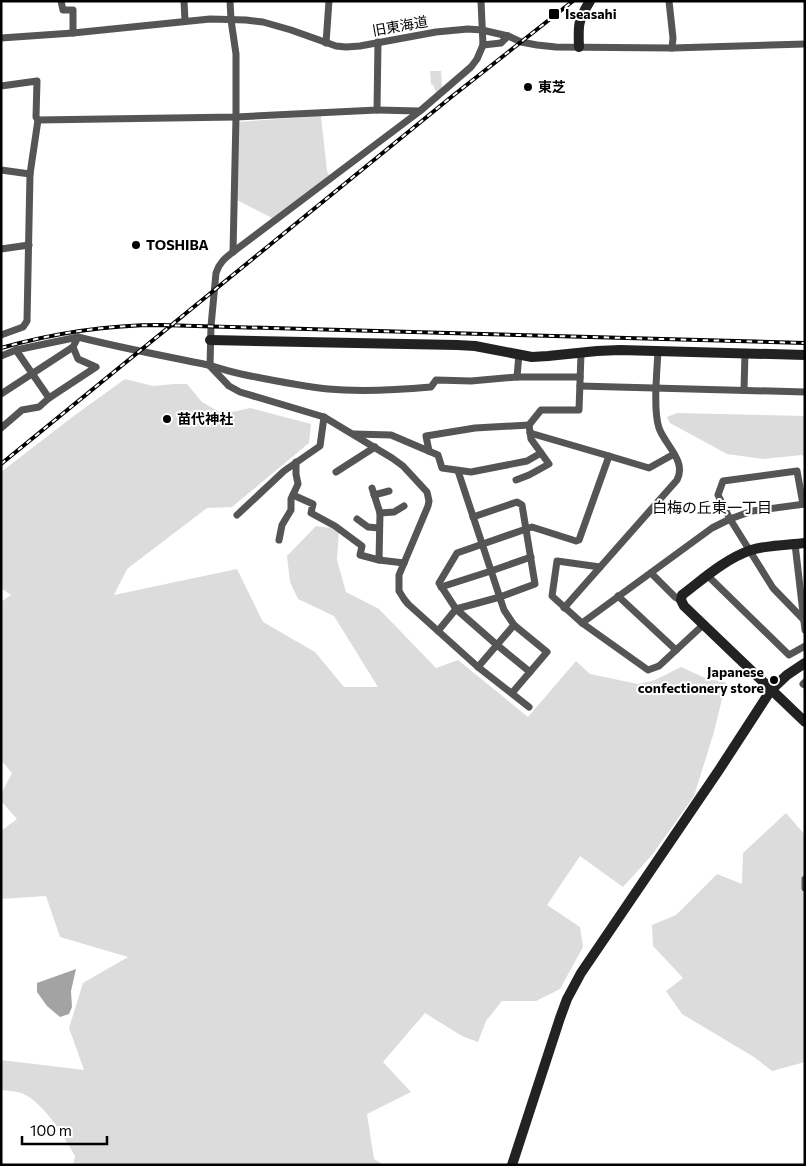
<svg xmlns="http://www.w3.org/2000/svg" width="806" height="1166" viewBox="0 0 806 1166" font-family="Commissioner,'Noto Sans JP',sans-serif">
  <rect width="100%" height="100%" fill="#fff"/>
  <!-- green -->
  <g fill="#dcdcdc">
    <polygon points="430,71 441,71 442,88 436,92 433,85 431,84"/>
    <polygon points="321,116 327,171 329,175 272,218 237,200 238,122"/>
    <path d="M125,379L153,386L174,384H187L202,402L223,414L250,408L311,424L309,443L232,507L207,508L127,569L114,595L237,569L263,622L315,652L344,687H378L334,616L298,599L290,582L287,556L316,526L339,529L337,560L346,592L379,609L436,668L458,660L528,717L576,661L590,674L638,684L655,680L681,667L707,679L726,682L714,732L694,796L652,855L623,887L580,856L547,905L580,927L583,947L560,989L536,1001H502L486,1021L478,1042L462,1036L425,1013L383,1062L411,1092L367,1114L374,1159L384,1165H73L75,1156C65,1137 42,1100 21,1093C15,1091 8,1091 1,1090V1060L84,1070L69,1028L83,983L128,957L60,937L46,896L1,899V831L17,819L1,801V794L12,773L1,760V602L11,595L1,588V472L75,415Z"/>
    <polygon points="677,413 805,416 805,458 802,455 763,459 727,454 670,423 667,417"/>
    <polygon points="786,813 805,835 805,1062 772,1071 754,1057 682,1014 666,991 683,978 653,946 652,925 676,915 717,874 742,884 743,853"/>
  </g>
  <!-- water -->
  <polygon fill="#a3a3a3" points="76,969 71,991 72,1007 69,1014 60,1017 47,1006 37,992 37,983"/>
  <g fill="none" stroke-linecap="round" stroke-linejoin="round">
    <!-- street -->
    <g stroke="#555" stroke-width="7">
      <polyline points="61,1 63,10 73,10 73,33"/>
      <polyline points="184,1 185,21"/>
      <polyline points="230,1 231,20 236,54 236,117 233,252"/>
      <path d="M481,1L483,45L477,59L471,67L420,111L233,252C225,258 219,263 216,273L211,326L210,366L229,386L240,392L324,417L392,458L403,466L427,492L429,501L428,506L399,575V591L404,599L408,604L478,667L529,707"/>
      <polyline points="669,1 673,38 672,48"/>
      <polyline points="1,38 73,33 210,19 246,20 263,22 291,30 336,46 346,47 360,46 436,32 468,29 482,30 508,36 521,42 537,45 556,47 672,48 805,44"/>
      <polyline points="326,43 329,1"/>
      <polyline points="483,45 501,43 508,36"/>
      <polyline points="1,86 37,81 36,117 38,120"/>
      <polyline points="377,110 419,111"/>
      <polyline points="1,170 30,174"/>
      <polyline points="1,249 29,245"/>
      <polyline points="1,335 23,327 27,321 30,174 38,120 236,117 377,110 378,42"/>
      <polyline points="16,350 49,398"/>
      <polyline points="1,356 16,350 78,337"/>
      <polyline points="517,377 519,354"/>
      <polyline points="580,386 805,392"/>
      <polyline points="744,390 745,353"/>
      <path d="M1,394L73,347L78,337C121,348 165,356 208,365C219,368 230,372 241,374C270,380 299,386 328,389C362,392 397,390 431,387L436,380L471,381L517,377H580"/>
      <polyline points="1,428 22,410 39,407 49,398 96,367 78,359 73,347"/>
      <polyline points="354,434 391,435 438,455 442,468 471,472 527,461 541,453"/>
      <polyline points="429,451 426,436 475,428 529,425"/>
      <polyline points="609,456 649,468 674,454"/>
      <polyline points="458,471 504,610 514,625 547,652 512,693"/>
      <polyline points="336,472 375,447"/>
      <polyline points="516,480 529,475 549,464 531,439 529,425 541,410 579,410 581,354"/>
      <polyline points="372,488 380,513 379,560"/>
      <polyline points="293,495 313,504 311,513 335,526 362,546 360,555 379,560 404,563"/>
      <polyline points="374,495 389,491"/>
      <polyline points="803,504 797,471 723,481 718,495 730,519 773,588 803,619"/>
      <polyline points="380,513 394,512 404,506"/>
      <polyline points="237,515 284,471 320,446 324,417"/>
      <polyline points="357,519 368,527 379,528"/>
      <polyline points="279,540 282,525 291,510 291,499 298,484 296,474 296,462"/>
      <polyline points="795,544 805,630"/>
      <polyline points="600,567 557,561 552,596 582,623 648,670 659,666 703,625"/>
      <polyline points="651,573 675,597 681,600"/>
      <polyline points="708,576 789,655 805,646"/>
      <polyline points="441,587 491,571 531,557"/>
      <polyline points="618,596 676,650"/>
      <path d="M564,608L677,480C687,461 665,445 659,428C653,410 657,371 658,351"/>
      <polyline points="582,623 712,528 730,519 752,511 805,504"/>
      <polyline points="438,631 456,609 500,597 535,584 522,505 517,502 473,517"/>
      <polyline points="478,667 514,625"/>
      <polyline points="530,672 497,645 456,609 439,583 457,553 526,529 532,527 576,541 579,540 609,456 530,433"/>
      <polyline points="805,682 803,684 805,685"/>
      <polyline points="805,879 805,888"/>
    </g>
    <!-- secondary -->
    <g stroke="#222" stroke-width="10">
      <path d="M579,47C578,25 578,20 590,1"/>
      <polyline points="210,340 457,345 475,346 532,357 548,356 597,351 620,350 805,355"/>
      <path d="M805,543C787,545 767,545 751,550C725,559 703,579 682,595L681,600L684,606L805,722"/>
      <polyline points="512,1165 560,1018 567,999 581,973 719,770 771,690 787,675 805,663"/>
    </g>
    <defs>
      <g id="rail">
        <path d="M1,348C54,333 106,325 161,325L805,343"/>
        <polyline points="1,464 450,98 573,1"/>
      </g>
    </defs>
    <!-- rail casing -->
    <use href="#rail" stroke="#000" stroke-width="4"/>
    <!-- rail -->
    <use href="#rail" stroke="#fff" stroke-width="2" stroke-dasharray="5.5" stroke-linecap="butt"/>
  </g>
  <!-- markers -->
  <g fill="#000" stroke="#fff" stroke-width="2">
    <rect x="548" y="8" width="12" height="12" rx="2.5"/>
    <circle cx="528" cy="87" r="5"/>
    <circle cx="136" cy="245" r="5"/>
    <circle cx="167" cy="419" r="5"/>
    <circle cx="774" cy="680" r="5"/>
  </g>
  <g text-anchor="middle" stroke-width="4" stroke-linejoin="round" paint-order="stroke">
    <!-- poi labels -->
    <g font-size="14" font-weight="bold" fill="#000" stroke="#fff" text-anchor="start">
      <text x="565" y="19">Iseasahi</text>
      <text x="538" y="92">東芝</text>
      <text x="146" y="250">TOSHIBA</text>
      <text x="177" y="424">苗代神社</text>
      <text x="764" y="677" text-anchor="end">Japanese<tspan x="764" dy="16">confectionery store</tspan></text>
    </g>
    <!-- street labels -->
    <g font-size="14" fill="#000" stroke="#fff">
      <text transform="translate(400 26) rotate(-10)" y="5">旧東海道</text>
    </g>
    <!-- neighbourhood labels -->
    <g font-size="15" fill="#000" stroke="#fff">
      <text x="712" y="513">白梅の丘東一丁目</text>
    </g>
  </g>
  <!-- border -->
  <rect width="806" height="1166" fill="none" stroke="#000000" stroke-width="5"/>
  <!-- scale -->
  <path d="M22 1136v8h85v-8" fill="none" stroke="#000000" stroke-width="2.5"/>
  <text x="30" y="1136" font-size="15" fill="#000000" stroke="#ffffff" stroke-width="4" paint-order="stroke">100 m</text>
</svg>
